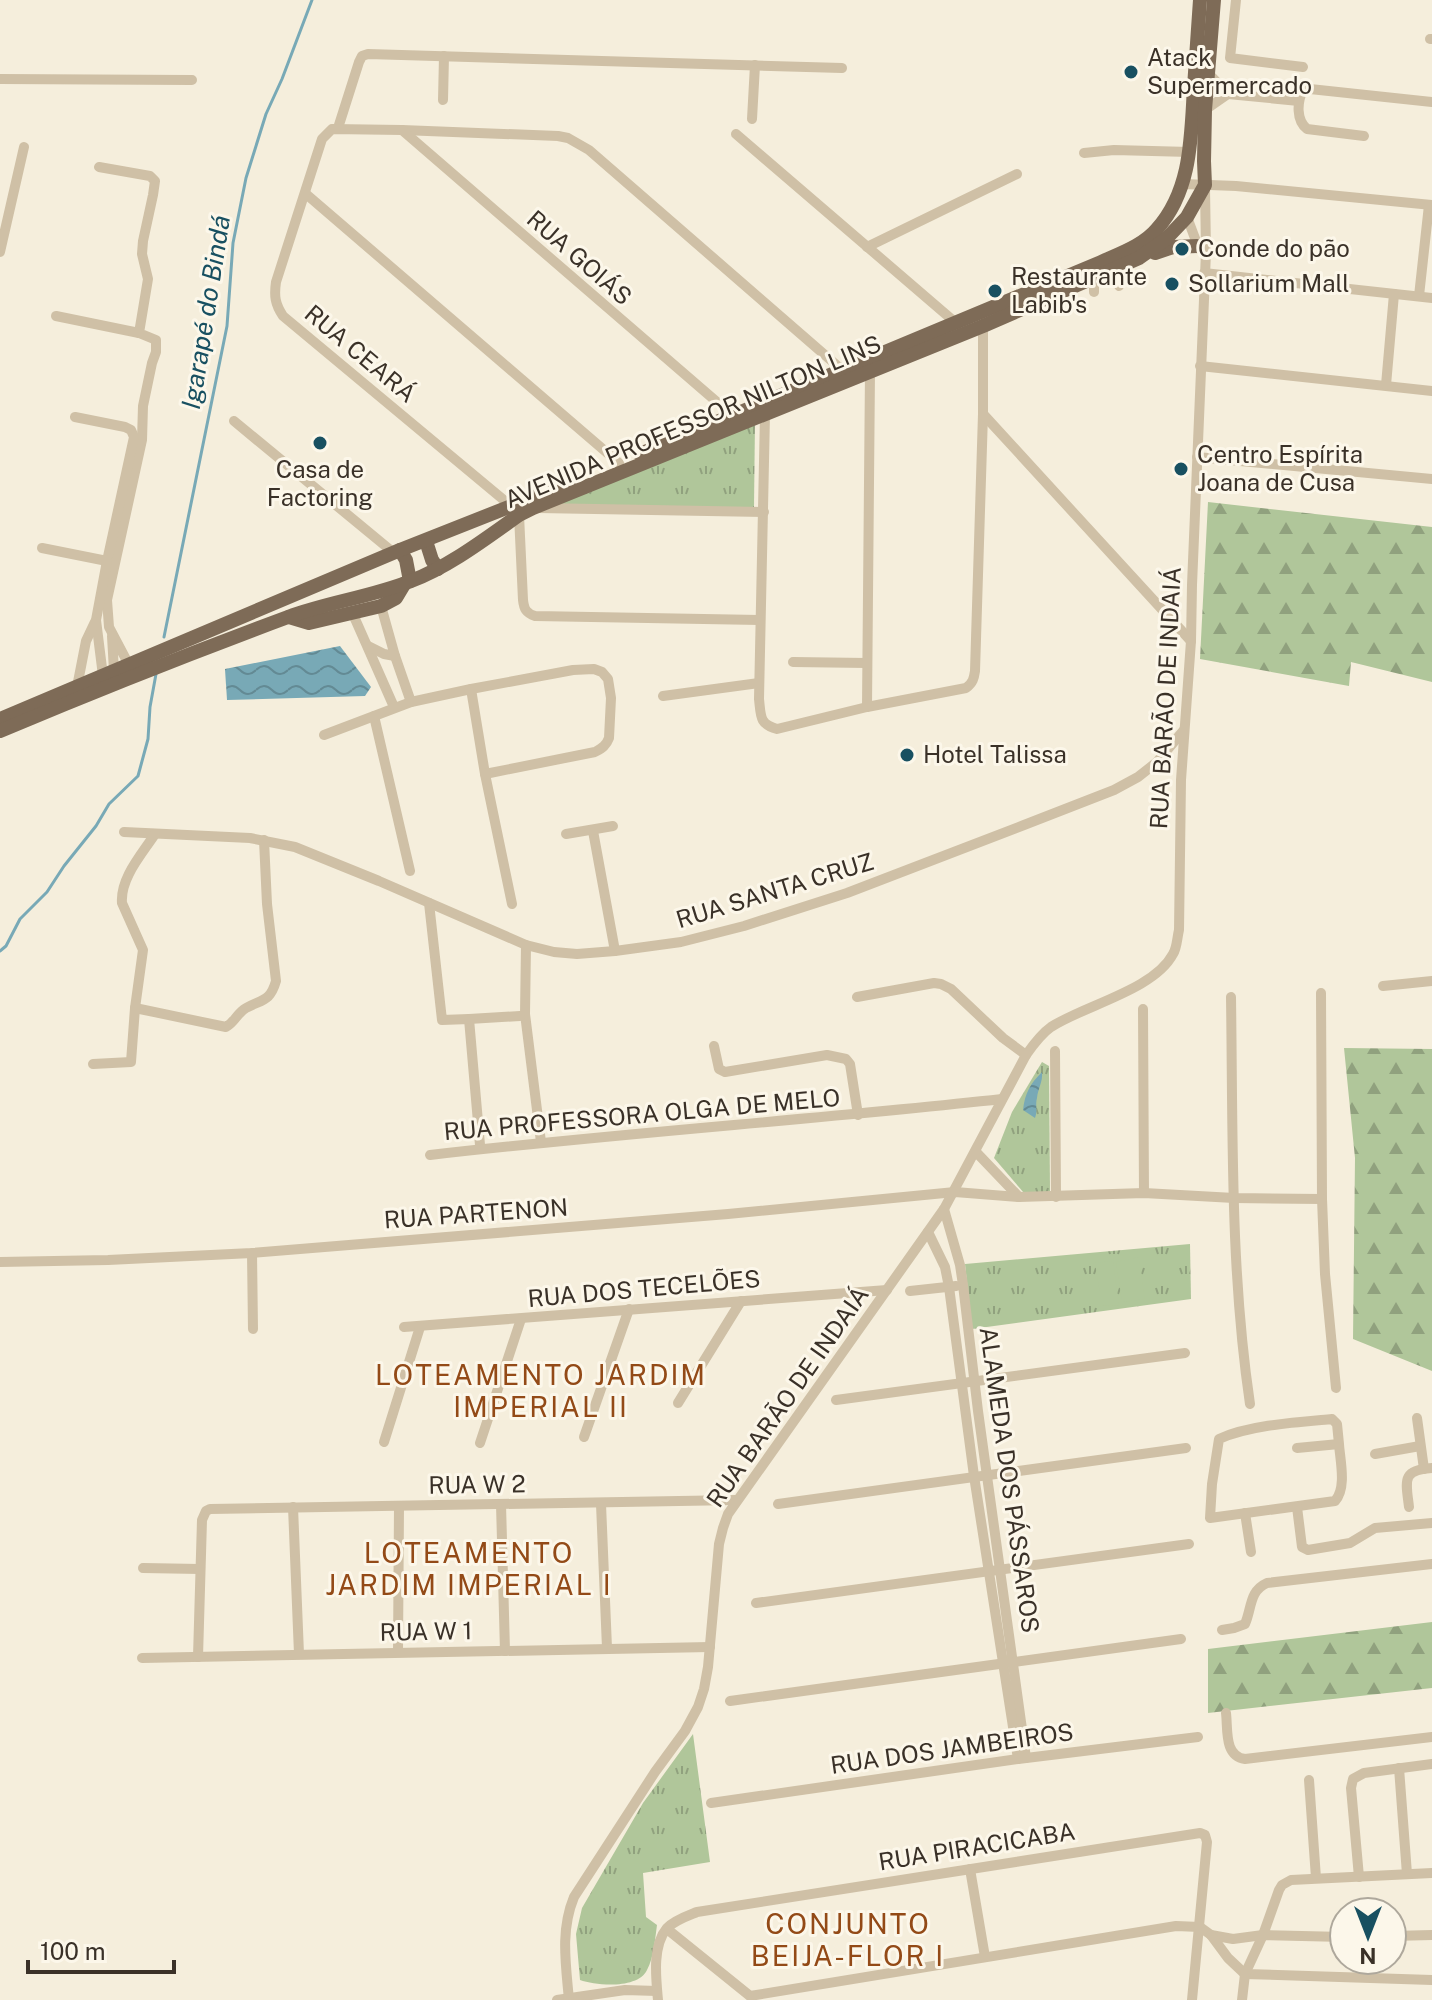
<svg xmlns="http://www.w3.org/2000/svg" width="1432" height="2000" viewBox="0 0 1432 2000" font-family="'Public Sans',sans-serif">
  <defs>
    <pattern id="grass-tufts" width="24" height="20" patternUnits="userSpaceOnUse" patternTransform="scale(2)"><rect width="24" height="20" fill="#b0c69a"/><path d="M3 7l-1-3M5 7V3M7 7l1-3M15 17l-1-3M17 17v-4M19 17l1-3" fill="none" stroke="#90a17e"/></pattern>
    <pattern id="forest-firs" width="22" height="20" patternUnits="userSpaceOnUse" patternTransform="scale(2)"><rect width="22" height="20" fill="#b0c69a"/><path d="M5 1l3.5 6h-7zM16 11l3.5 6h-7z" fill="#90a17e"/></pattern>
    <pattern id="water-waves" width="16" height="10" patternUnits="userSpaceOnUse" patternTransform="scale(2)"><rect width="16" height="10" fill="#78a9b6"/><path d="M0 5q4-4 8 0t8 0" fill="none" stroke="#638a94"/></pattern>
  </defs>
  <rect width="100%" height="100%" fill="#f5eedc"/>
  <!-- grass -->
  <g fill="url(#grass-tufts)">
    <polygon points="755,420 754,507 539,508"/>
    <polygon points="1042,1062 1049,1066 1050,1192 1024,1193 994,1158 1012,1112"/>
    <polygon points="1190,1244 1191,1299 972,1329 965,1264"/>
    <path d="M693,1734L710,1862L643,1873L646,1917L657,1925C655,1939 654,1957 647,1970C638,1989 597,1986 580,1980L576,1934L582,1908L643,1803Z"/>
  </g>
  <!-- forest -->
  <g fill="url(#forest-firs)">
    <polygon points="1208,502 1432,527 1432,682 1351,662 1349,686 1200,659"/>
    <polygon points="1344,1048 1432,1049 1432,1371 1353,1339 1355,1158"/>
    <polygon points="1432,1622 1432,1688 1208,1713 1208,1649"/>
  </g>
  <!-- garden -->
  <g fill="#b0c69a">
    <polygon points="1139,1257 1145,1299 1122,1302 1116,1262"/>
    <polygon points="1113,1261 1119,1305 1102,1306 1095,1263"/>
  </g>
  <!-- water -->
  <g fill="url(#water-waves)">
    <polygon points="340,646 371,687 365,696 227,700 225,669"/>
    <path d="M1042,1072C1043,1082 1038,1088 1037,1098C1035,1105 1038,1110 1035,1118L1023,1110C1025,1093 1030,1084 1042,1072Z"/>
  </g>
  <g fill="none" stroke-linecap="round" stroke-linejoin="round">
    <!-- stream -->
    <g stroke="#78a9b6" stroke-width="3">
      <polyline points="164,637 227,326 233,243 246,178 266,114 282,79 312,0"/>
      <polyline points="0,951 6,946 20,919 47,892 64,866 96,826 109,804 138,776 148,739 150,707 156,674"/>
    </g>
    <!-- minor -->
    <g stroke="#cfc0a6" stroke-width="10">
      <polyline points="1236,0 1230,58 1303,67"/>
      <polyline points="1430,39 1432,39"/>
      <polyline points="1208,73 1228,94 1299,101"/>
      <polyline points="0,79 192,80"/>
      <polyline points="443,100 444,56"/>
      <polyline points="1205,110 1228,94"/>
      <polyline points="752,119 755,65"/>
      <polyline points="338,128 359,62 362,56 368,54 842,68"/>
      <polyline points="402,130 558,136 568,138 589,150 841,369"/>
      <polyline points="736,134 956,323"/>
      <path d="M1364,136L1307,129C1296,120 1297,102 1303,90L1310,89L1432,102"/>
      <polyline points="1084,153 1114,150 1190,152"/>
      <polyline points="99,167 150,176 155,181 153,195 143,241 142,254 148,279 139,333 156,340 156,352 152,363 143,406 142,440 107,600 109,627 129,665"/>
      <polyline points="1183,184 1236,186 1432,205"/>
      <polyline points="306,194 619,463"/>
      <polyline points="1187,217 1199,249"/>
      <polyline points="867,247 1017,174"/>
      <polyline points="0,252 24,147"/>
      <polyline points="1112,270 1119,286"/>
      <polyline points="1204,273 1432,298"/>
      <polyline points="1094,292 1094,278"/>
      <polyline points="1419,296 1429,205"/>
      <polyline points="56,316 139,333"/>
      <polyline points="1200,366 1432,391"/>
      <polyline points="1386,385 1394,294"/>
      <path d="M765,414L759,699C761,716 759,724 777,729L867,707L966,688C973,683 974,678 975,671L983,414V326"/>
      <polyline points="983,414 1191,641"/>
      <polyline points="75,417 125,427 131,430 134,437 107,561 96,620 103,676"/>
      <polyline points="234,421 394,553"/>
      <polyline points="1197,457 1432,479"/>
      <path d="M511,506L283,316C275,304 274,296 276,282L322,139L332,129L402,130L732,415"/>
      <polyline points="538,508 764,512"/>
      <path d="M519,515L523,600C524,609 526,613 535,616L760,620"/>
      <polyline points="42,548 107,561"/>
      <polyline points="381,606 395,656 411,702"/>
      <polyline points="352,612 394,707"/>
      <polyline points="112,636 114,671"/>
      <polyline points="368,646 384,654 395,656"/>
      <polyline points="793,662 867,663"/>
      <polyline points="77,687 86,641 95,622"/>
      <polyline points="471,689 485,774 512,904"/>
      <polyline points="663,696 759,683"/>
      <polyline points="867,707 870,371"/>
      <polyline points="374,716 410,871"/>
      <path d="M324,735L411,702L471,689L573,670L594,669L602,672L608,679L611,698L609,738C606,746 602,748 595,752L485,774"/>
      <polyline points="593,831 615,951"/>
      <polyline points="124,832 250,838 295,847 379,881 526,945 554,952 577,954 615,951 681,942 744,926 847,893 1024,825 1114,790 1138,777 1157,762 1184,730"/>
      <polyline points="566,834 613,826"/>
      <polyline points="429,903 442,1020 469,1019 480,1145"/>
      <polyline points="526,945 525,1014 541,1142"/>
      <polyline points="1383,986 1432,981"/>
      <polyline points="1321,993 1322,1199 1325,1274 1336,1388"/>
      <polyline points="857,997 934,983 941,984 951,989 1003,1038 1026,1055"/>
      <path d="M1231,997C1233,1133 1230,1269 1250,1404"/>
      <path d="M135,1008L226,1027C235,1022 237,1013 246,1008C262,999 270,1002 276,981L267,904L264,840"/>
      <polyline points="1143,1009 1144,1193"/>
      <polyline points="469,1019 520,1016"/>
      <polyline points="714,1046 719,1069 725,1072 827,1055 846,1059 850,1064 858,1115"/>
      <polyline points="1055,1051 1056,1197"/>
      <path d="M93,1064L131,1062L135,1008L143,950L122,903C120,878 142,854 155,834"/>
      <polyline points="976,1152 1019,1197"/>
      <path d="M430,1155C620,1133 811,1120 1002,1099"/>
      <polyline points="944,1209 960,1265 963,1285 978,1411 1026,1758"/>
      <polyline points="928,1232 945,1267 949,1287 974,1476 1018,1759"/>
      <polyline points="252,1253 253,1329"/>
      <polyline points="0,1262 108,1260 252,1253 728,1214 955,1192 1019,1197 1144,1193 1234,1198 1322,1199"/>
      <polyline points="910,1291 956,1286"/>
      <polyline points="404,1327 887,1290"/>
      <polyline points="836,1400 1185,1353"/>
      <polyline points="678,1403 741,1301"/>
      <polyline points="1417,1418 1424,1469"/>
      <polyline points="584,1437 629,1309"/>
      <polyline points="384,1442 420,1327"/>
      <polyline points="480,1443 521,1319"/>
      <path d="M1297,1448L1339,1444C1340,1460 1347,1488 1335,1501L1210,1518L1212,1484L1219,1439C1249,1425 1299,1422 1332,1419L1337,1424L1339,1444"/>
      <polyline points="1375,1454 1420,1446"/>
      <polyline points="501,1504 505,1651"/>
      <polyline points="601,1504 607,1648"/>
      <polyline points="778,1504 1186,1448"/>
      <polyline points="293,1507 299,1654"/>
      <polyline points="1297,1507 1302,1547 1308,1550 1350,1543 1375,1528 1432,1523"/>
      <path d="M1409,1507C1406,1481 1401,1470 1432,1468"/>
      <polyline points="1245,1513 1251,1552"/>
      <polyline points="143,1568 200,1569"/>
      <polyline points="756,1603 1189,1544"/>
      <path d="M1222,1630L1234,1628L1245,1624C1252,1608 1249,1591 1267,1583L1432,1564"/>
      <polyline points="398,1652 399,1506"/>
      <polyline points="198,1657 202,1520 206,1511 210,1509 736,1500"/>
      <polyline points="142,1658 710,1647"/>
      <polyline points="730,1701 1181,1639"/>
      <path d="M1226,1713C1228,1730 1224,1756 1245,1759L1432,1737"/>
      <polyline points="1399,1768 1407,1874"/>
      <polyline points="1309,1780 1316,1878"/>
      <polyline points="711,1803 1018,1759 1198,1737"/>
      <polyline points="970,1869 985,1957"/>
      <polyline points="1359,1877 1351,1788 1353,1779 1364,1773 1432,1764"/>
      <polyline points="667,1929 750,1996 1176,1926 1200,1927 1211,1935 1233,1939 1263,1935 1344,1937"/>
      <polyline points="1211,1935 1228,1958 1245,1974 1432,1980"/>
      <polyline points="1392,1936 1432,1935"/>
      <polyline points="557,2000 625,1990 657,1991"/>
      <path d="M569,2000C566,1965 560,1931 574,1897L655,1772L685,1731L698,1707L704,1689L708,1667L719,1544L723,1528L728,1514L944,1209L1026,1055C1033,1045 1041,1034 1051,1027C1085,1005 1154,990 1173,954C1177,948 1177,938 1179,930L1181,780L1191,641L1192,585L1206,252L1205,188"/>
      <path d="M658,2000C656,1978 652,1946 667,1928C675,1920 687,1916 697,1912L1200,1833L1205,1835L1207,1842L1192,2000"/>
      <polyline points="1242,2000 1245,1974 1263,1935 1279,1890 1282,1885 1291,1880 1432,1873"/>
    </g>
    <!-- major -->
    <g stroke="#7e6b57" stroke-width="14">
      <polyline points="1155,253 1173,247 1197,246"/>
      <path d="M640,454L1099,263C1118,254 1143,246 1157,229C1192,190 1191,136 1194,87C1196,58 1198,29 1200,0"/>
      <polyline points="426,541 432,560 438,569"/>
      <polyline points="400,550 406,560 410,581"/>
      <polyline points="289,617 309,623 381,606 396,598 405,583"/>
      <polyline points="0,719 400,550 572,482"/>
      <path d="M0,731C95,691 191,653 288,617C328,602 371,597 411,581C450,566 485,539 519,515L533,508L983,326L1139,258L1166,239L1187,217L1205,185L1204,161L1205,110L1214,0"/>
    </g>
  </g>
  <!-- markers -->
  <g fill="#185061" stroke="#fcf7ea" stroke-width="3">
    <circle cx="1131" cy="72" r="8"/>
    <circle cx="1182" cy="249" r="8"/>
    <circle cx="1172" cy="284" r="8"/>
    <circle cx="995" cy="291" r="8"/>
    <circle cx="320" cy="443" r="8"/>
    <circle cx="1181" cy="469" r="8"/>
    <circle cx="907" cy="755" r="8"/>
  </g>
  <g text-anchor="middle" stroke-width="6" stroke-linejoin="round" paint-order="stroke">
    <!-- poi labels -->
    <g font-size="24" fill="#3a3128" stroke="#fcf7ea" text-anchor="start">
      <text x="1147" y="66">Atack<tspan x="1147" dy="28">Supermercado</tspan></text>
      <text x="1198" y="257">Conde do pão</text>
      <text x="1011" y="285">Restaurante<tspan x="1011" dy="28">Labib's</tspan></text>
      <text x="1188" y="292">Sollarium Mall</text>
      <text x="1197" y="463">Centro Espírita<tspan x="1197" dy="28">Joana de Cusa</tspan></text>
      <text x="320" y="478" text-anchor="middle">Casa de<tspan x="320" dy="28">Factoring</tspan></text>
      <text x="923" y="763">Hotel Talissa</text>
    </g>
    <!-- street labels -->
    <g font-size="24" fill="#3a3128" stroke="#fcf7ea">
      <text transform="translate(579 258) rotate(41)" y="8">RUA GOIÁS</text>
      <text transform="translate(360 354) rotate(40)" y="8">RUA CEARÁ</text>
      <text transform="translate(693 422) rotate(-23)" y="8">AVENIDA PROFESSOR NILTON LINS</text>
      <text transform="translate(1166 698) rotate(-87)" y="8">RUA BARÃO DE INDAIÁ</text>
      <text transform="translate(775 891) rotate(-17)" y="8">RUA SANTA CRUZ</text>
      <text transform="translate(642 1115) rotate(-5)" y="8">RUA PROFESSORA OLGA DE MELO</text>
      <text transform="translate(476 1214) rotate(-4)" y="8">RUA PARTENON</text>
      <text transform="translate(644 1289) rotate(-5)" y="8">RUA DOS TECELÕES</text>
      <text transform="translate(788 1397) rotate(-55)" y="8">RUA BARÃO DE INDAIÁ</text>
      <text transform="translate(1009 1480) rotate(82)" y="8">ALAMEDA DOS PÁSSAROS</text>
      <text transform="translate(477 1485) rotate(-1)" y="8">RUA W 2</text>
      <text transform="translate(426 1632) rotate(-1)" y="8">RUA W 1</text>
      <text transform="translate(952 1749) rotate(-8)" y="8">RUA DOS JAMBEIROS</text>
      <text transform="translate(977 1847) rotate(-9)" y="8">RUA PIRACICABA</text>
    </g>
    <!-- water labels -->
    <g font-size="26" font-style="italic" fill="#185061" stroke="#fcf7ea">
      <text transform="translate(206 312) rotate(-81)" y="9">Igarapé do Bindá</text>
    </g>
    <!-- quarter labels -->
    <g font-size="28" letter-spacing="2" fill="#934a17" stroke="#fcf7ea">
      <text x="541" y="1385">LOTEAMENTO JARDIM<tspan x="541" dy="32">IMPERIAL II</tspan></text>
      <text x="469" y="1563">LOTEAMENTO<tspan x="469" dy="32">JARDIM IMPERIAL I</tspan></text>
      <text x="848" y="1934">CONJUNTO<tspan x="848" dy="32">BEIJA-FLOR I</tspan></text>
    </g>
  </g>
  <!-- north arrow -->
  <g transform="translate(1368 1936) rotate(180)"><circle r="38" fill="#fcf7ea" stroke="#aea89c" stroke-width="2"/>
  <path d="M0-6L14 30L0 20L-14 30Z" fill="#185061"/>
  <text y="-12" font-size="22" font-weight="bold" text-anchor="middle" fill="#3a3128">N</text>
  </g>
  <!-- scale -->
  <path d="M28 1960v12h146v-12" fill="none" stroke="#3a3128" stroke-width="4"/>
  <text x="40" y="1960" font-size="24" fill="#3a3128" stroke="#fcf7ea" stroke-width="6" paint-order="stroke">100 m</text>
</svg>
